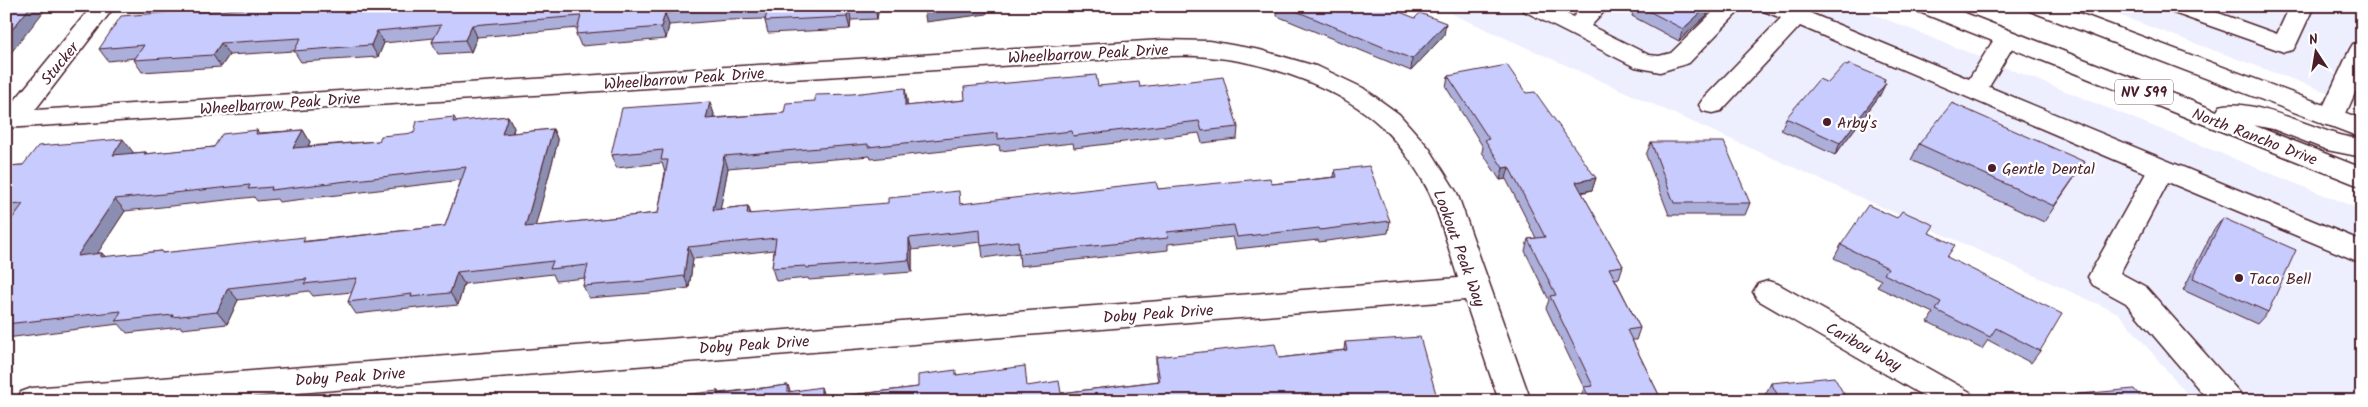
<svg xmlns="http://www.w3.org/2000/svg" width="2368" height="407" viewBox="0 0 2368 407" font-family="Kalam,sans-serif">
  <rect width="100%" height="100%" fill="#fff"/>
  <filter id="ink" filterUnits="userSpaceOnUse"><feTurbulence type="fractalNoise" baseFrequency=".02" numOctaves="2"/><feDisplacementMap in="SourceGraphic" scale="10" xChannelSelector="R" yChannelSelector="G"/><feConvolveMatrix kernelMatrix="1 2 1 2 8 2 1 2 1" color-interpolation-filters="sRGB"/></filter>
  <g filter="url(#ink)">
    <!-- built -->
    <g fill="#eeeffe">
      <polygon points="1434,6 1853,6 2362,210 2362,401 2193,401 2118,313"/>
      <polygon points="2094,6 2362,6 2362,105"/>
    </g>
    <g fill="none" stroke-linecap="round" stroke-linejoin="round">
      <defs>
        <g id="minor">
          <path d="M92,6H115L35,110L1162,40L1209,41L1260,50L1319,67L1363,88L1399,114L1429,148L1457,193L1531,401H1499L1465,300L197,401H16L21,392L32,388L1458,278C1449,251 1441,217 1429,192C1417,168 1401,146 1382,127C1341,87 1264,61 1208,57C1193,55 1177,56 1162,56L6,128V111Z"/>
          <polygon points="1521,6 1551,6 1573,17 1584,6 1609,6 1591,26 1649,55 1659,56 1671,53 1719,6 1744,6 1689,63 1660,72 1635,67 1524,11"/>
          <polygon points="1761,6 1793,6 1969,79 1998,33 2006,31 2014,33 2018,38 1989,87 2362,241 2362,263 2168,182 2120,273 2146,287 2239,392 2244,401 2209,401 2126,303 2093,285 2088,277 2146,173 1800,26 1721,111 1712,113 1703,111 1699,105 1703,99 1781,18 1764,11"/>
          <polygon points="2165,6 2199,6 2277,34 2290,6 2314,6 2296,45 2293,50 2284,52 2168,11"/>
          <polygon points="2362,42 2362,77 2344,118 2340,124 2331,126 2322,124 2318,118 2350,49 2353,44"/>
          <polygon points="1768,281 1778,284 1970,392 1975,401 1932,401 1758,300 1753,292 1758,284"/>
        </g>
        <g id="major">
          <path d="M1914,6H1947L2217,111L2220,106C2251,98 2308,126 2339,135C2346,137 2354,138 2362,139V157L2327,150L2273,129L2253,125L2362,168V187L1917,11Z"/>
          <polygon points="2027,6 2060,6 2362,119 2362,138 2030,11"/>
        </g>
      </defs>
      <!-- minor casing -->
      <use href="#minor" stroke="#4a1f2b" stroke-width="3"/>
      <!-- major casing -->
      <use href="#major" stroke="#4a1f2b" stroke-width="3"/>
      <!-- minor -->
      <use href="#minor" fill="#fff" fill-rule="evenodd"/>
      <!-- major -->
      <use href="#major" fill="#fff" fill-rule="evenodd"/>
    </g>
    <!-- wall -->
    <g fill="#acafda" stroke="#4a1f2b" fill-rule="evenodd">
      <polygon points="289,6 879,6 877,19 851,20 850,29 768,33 765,21 765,19 728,20 669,25 666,39 581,46 576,34 578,28 477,37 471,52 438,54 432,42 434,38 384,43 378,57 301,62 294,51 229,55 221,67 142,72 134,60 135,58 108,61 99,49 199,12"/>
      <polygon points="1278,6 1385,6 1444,35 1411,71 1277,16"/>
      <polygon points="1631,6 1710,6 1707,15 1679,41 1632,16 1634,8"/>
      <polygon points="1448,76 1526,93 1596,178 1592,190 1582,193 1623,266 1619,278 1615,279 1640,328 1636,340 1632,340 1662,401 1581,401 1580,399 1584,388 1546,308 1549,300 1525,251 1528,239 1536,238 1506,179 1500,180 1482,152 1483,147 1446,87"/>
      <polygon points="1885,79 1880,95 1835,155 1781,130 1786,118 1828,83"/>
      <path d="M1098,86L1140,87L1238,127L1237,139L1202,143L1199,133L1074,148L1073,143L1000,151L999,145L871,159L870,156L728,168L720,209L748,206L751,214L962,204L1158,189L1272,184L1334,177L1335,170L1390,221L1388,233L1319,242L1318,240L1236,249L1233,237L1168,244V250L1020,266L1019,253L983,258L981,242L912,250V272L809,280L808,278L776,281L772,268L774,250L693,259L689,288L651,293L589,298L583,286L585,278L556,281L553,274L464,284L458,305L418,309L417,307L356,314L348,302L352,292L313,296L309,291L238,300L227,324L182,329L181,327L127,333L119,324L6,338V227L13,218H6V166L23,165L133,152L131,153L146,152L147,154L214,147L257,130L259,133L303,130L310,142L308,146L379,141L414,133L454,117L457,122L508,116L514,128L513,133L553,129L558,141L535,226L658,213L665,172L662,163L616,168L611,155L710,102L714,114L713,118L784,113L907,100V106ZM461,180L445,226L308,241L163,253L162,251L106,257L102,253H97L125,211L254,197L257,201L277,199L279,202Z"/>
      <polygon points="1651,142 1750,203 1745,215 1669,215 1646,155"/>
      <polygon points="1919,144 2085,162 2044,222 1911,160"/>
      <polygon points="2223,218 2268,312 2257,324 2183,290 2213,231"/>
      <polygon points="1930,233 1947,257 2040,351 2031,363 1988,340 1982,349 1928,322 1933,313 1877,287 1881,280 1834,258 1841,245"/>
      <polygon points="1345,342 1438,401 671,401 718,391 719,393 788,385 790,391 825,398 918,387 957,375 1027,386 1061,393 1158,381 1156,369 1156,357 1279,358 1344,350"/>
      <polygon points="1771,383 1848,401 1768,401 1765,395"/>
      <polygon points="2070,395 2144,401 2065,401"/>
    </g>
    <!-- shaded-wall -->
    <g fill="#8c8eb1" stroke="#4a1f2b">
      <polygon points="31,6 48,6 6,59 6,37"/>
      <polygon points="875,6 879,6 877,19 875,8"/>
      <polygon points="954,6 986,6 987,14 926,22 924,10"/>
      <polygon points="1708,6 1710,6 1707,15 1679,41 1683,29"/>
      <polygon points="849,8 851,20 850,29 847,17"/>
      <polygon points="665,13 669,25 666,39 661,27"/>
      <polygon points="1446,23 1444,35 1411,71 1412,59"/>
      <polygon points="472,25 477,37 471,52 465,40"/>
      <polygon points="377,31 384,43 378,57 371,45"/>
      <polygon points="221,43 229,55 221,67 213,55"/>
      <polygon points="1886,83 1880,95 1835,155 1840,143"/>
      <polygon points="905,88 907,100 908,118 905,106"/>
      <polygon points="710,102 714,114 710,131 706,119"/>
      <polygon points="508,116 514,128 508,146 502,134"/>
      <polygon points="553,129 558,141 532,239 525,227"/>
      <polygon points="303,130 310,142 301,160 293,148"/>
      <polygon points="123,139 133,152 122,167 113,155"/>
      <polygon points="724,156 728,168 718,222 713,210"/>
      <polygon points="1509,167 1506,179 1500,180 1503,168"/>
      <polygon points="1596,178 1592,190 1572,194 1576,182"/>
      <polygon points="115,199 125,211 88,268 77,256"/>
      <polygon points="748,206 752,218 747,214"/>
      <polygon points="909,238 912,250 912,272 909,260"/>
      <polygon points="688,247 693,259 689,288 684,276"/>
      <polygon points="102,253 113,265 100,257"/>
      <polygon points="457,272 464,284 458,305 450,293"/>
      <polygon points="228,288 238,300 227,324 217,312"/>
      <polygon points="821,387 825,399 821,399"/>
    </g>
    <!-- building -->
    <g fill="#c8cbfd" stroke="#4a1f2b" fill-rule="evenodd">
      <polygon points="6,6 31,6 6,37"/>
      <polygon points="289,6 875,6 875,8 849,8 847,17 765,21 768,7 725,9 665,13 661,27 576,34 581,16 472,25 465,40 432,42 441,25 377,31 371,45 294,51 301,38 221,43 213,55 134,60 144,45 99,49 121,16 198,10 196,12"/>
      <polygon points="923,6 954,6 924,10"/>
      <polygon points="1284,6 1385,6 1415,18 1420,13 1446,23 1412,59"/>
      <polygon points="1639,6 1708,6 1683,29"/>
      <polygon points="1849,64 1885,79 1883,82 1886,83 1840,143 1786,118 1819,79 1828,83 1844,65 1848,66"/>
      <polygon points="1507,65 1526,93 1535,92 1596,178 1576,182 1623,266 1609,268 1640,328 1627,330 1662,401 1591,401 1584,387 1593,386 1550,296 1556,295 1528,239 1545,237 1509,167 1503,168 1485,140 1489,139 1448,76"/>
      <path d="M1096,75L1098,86L1139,82L1140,87L1223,77L1238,127L1202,131L1199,121L1073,136L1072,131L998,139V133L868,147V144L724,156L713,210L748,206L747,214L888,203V198L959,191L960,204L1156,182L1158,189L1270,178L1272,184L1337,177L1335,170L1369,166L1390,221L1320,230L1319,228L1237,237L1234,225L1167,232L1168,238L1019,254L1018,241L981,246L980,230L909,238V260L806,268V266L772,268L776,238L688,247L684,276L646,281L583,286L588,265L550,269L553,261L457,272L450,293L411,297L412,294L348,302L357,278L304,284L307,279L228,288L217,312L172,317L173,315L116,321L121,311L6,324V227L23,204L6,205V166L23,165L38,146L123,139L113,155L146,152L144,154L214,147L222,134L257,130L256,134L303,130L293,148L379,141L381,136L414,133L417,121L454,117L453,122L508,116L502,134L553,129L525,227L658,213L668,160H661L663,150L611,155L622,108L710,102L706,119L784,113L786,103L815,101V95L852,94L905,88V106L965,100L964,87ZM466,167L445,226L303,242L305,237L162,253V251L100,257L102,253L77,256L115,199L250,185L248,189L272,187L271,190Z"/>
      <polygon points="1952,103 2085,162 2054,206 1919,144"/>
      <polygon points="1651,142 1724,142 1750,203 1674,203"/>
      <polygon points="1868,205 1897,218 1902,211 1934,225 1929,233 1955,245 1947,257 2062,314 2040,351 1996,328 1990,337 1936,310 1941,302 1884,274 1888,268 1841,245"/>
      <polygon points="2223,218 2296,250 2268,312 2193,278"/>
      <polygon points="1420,337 1438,401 671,401 672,396 718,391 717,394 788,385 788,392 821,387 821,399 918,387 918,375 956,370 956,375 1025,366 1027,386 1059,381 1061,393 1160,381 1156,357 1275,344 1279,358 1347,350 1345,342"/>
      <polygon points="1834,377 1848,401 1781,401 1771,383"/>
      <polygon points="2134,389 2144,401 2074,401 2070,395"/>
    </g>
  </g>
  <!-- markers -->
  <g fill="#4a1f2b" stroke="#fff" stroke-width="2">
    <circle cx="1827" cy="122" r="5"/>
    <circle cx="1992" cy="168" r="5"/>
    <circle cx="2239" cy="278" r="5"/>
  </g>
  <g text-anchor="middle" stroke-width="4.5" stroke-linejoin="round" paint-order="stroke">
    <!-- shield labels -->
    <rect fill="#fff" stroke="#80626b" stroke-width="1" x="2115" y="79.5" width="58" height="25" rx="4"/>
    <g font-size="15" font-weight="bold" fill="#4a1f2b">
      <text x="2144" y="97">NV 599</text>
    </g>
    <!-- street labels -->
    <g font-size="16" fill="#4a1f2b" stroke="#fff">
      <text transform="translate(1088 53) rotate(-3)" y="6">Wheelbarrow Peak Drive</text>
      <text transform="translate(59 63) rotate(-51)" y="6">Stucker</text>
      <text transform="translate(684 78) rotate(-4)" y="6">Wheelbarrow Peak Drive</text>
      <text transform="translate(280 103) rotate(-4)" y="6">Wheelbarrow Peak Drive</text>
      <text transform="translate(2255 136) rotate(21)" y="6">North Rancho Drive</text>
      <text transform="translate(1460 248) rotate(70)" y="6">Lookout Peak Way</text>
      <text transform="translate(1158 313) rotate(-4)" y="6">Doby Peak Drive</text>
      <text transform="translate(754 344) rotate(-4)" y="6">Doby Peak Drive</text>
      <text transform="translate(1864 346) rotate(29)" y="6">Caribou Way</text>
      <text transform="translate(350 376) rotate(-4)" y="6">Doby Peak Drive</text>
    </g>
    <!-- poi labels -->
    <g font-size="16" fill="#4a1f2b" stroke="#fff" text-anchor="start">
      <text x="1837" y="128">Arby's</text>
      <text x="2002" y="174">Gentle Dental</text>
      <text x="2249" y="284">Taco Bell</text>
    </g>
  </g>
  <!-- margin -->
  <rect width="2368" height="407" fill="none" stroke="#fff" stroke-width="25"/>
  <rect x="12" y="12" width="2343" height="382" fill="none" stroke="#4a1f2b" stroke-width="2" filter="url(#ink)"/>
  <!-- north arrow -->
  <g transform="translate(2316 52) rotate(348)" stroke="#ffffff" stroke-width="4" paint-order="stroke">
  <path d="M0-4L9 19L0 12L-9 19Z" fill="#4a1f2b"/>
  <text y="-8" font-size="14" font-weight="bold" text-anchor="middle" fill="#4a1f2b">N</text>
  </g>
</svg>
